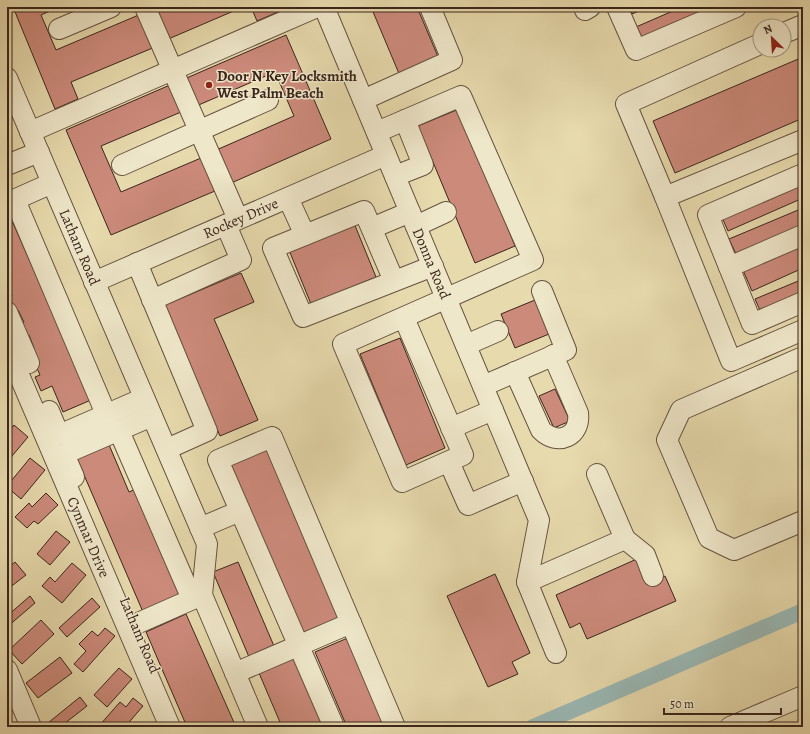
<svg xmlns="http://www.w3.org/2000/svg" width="810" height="734" viewBox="0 0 810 734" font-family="Alegreya,serif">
  <rect width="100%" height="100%" fill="#e7daad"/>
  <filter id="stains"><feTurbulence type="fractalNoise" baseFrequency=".005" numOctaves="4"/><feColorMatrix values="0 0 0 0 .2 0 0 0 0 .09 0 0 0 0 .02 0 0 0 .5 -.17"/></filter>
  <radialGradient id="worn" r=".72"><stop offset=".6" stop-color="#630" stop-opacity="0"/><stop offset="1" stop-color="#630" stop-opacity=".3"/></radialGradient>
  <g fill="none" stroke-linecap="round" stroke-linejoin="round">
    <!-- canal -->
    <polyline stroke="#9ab8b4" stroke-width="16" points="533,727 803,611"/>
  </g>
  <!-- building -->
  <g fill="#cc8a7b" stroke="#3a251c">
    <polygon points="13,7 59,7 41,15 56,50 141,14 155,47 71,82 78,99 55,109"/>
    <polygon points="154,7 243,7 166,40"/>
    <polygon points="251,7 276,7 278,12 257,21"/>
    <polygon points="371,7 417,7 439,59 400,76"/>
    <polygon points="628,7 648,7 632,14"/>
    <polygon points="682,7 718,7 643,40 636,27"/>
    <polygon points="286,35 331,139 229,184 214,151 294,116 275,72 194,107 182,80"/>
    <polygon points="803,57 803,118 675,173 653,121"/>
    <polygon points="170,85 181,112 101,146 121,192 201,158 215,191 111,235 66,130"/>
    <polygon points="459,109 515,246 475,263 418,126"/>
    <polygon points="803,180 803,198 728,231 721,215"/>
    <polygon points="803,208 803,227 737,256 729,239"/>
    <polygon points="13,223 91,400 63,412 52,386 41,391 35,377 40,375 29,350 34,348 29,335 21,339 16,326 24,322 18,310 11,313 7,303 7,299 12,296 7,284 7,226"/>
    <polygon points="354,223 376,277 311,304 289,250"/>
    <polygon points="803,242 803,268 752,291 742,268"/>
    <polygon points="241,273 254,302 214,319 258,420 220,436 165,305"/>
    <polygon points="803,279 803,297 762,315 755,299"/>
    <polygon points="535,300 549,334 515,348 501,314"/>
    <polygon points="400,338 445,448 406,465 360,354"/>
    <polygon points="555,389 570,421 554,428 539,396"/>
    <polygon points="7,394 12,398 7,404"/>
    <polygon points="14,425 28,437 7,462 7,434"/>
    <polygon points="107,440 129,492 138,488 184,594 143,612 75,454"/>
    <polygon points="269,449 341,618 303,634 231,465"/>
    <polygon points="30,458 45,470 21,499 7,487 7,486"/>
    <polygon points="46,493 58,505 38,524 34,521 27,528 15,517 29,503 32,507"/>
    <polygon points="56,531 70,542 50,565 37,554"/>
    <polygon points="639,558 650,583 665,576 676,601 587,639 580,623 570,628 556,595"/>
    <polygon points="15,562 26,575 9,588 7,586 7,569"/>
    <polygon points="238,562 274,646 249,657 213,572"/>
    <polygon points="72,563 86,575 62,603 42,586 50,577 55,582"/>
    <polygon points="495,574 530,653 512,662 518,674 488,687 447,596"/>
    <polygon points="30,596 35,603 7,627 7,616"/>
    <polygon points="92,598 100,607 67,637 59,628"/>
    <polygon points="186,614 236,727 187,727 146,632"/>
    <polygon points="41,620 54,634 22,664 9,650"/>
    <polygon points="105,628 115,636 83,672 74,664 86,651 79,644 92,631 98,636"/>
    <polygon points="350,637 385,720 370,727 347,727 315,652"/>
    <polygon points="298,656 328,727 282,727 259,673"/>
    <polygon points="60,657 72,673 38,698 26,683"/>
    <polygon points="119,668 132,679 107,707 94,695"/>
    <polygon points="80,697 87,706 60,727 43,727"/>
    <polygon points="133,698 143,706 125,727 100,727 99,726 120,702 126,707"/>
  </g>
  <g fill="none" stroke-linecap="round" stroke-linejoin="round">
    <defs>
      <g id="minor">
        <polyline points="145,7 238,219"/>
        <path id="s1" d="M324,7L539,520L527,582L556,653"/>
        <polyline points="584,7 585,10 590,7"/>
        <polyline points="617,7 636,50 736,7"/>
        <polyline points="59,29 111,7"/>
        <polyline points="784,33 803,25"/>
        <polyline points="760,44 626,104 665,197 803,140"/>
        <path id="s2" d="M7,78L207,544L202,595L258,727"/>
        <polyline points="363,100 452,60 430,7"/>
        <polyline points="30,132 317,7"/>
        <polyline points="377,132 461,96 533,260 343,344 402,482 463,455 404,318"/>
        <polyline points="7,165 39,152"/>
        <polyline points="122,165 268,100"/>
        <polyline points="803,174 708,215 729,267 803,235"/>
        <polyline points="395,176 423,165 405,120"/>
        <polyline points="665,197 731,361 803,330"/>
        <polyline points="288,198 305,235"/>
        <polyline points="15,200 106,414"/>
        <polyline points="7,203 52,183"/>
        <polyline points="416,226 446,212"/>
        <polyline points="372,228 410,212"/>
        <polyline points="137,263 207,431 167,449"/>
        <polyline points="729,267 752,324 803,302"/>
        <polyline points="394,281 364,211 273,248 303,317 433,266"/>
        <path id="s3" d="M94,282L386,155"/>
        <polyline points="152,300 241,260 226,225"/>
        <polyline points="7,312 29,363"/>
        <polyline points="466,345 498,331"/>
        <path id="s4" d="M7,347L170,727"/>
        <polyline points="803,357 681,410 667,440 709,538 734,550 803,521"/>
        <path d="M515,372L541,430C558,447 581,436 578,413L553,355"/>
        <polyline points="483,386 566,350 542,291"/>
        <polyline points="49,411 59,435 144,398"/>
        <polyline points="451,428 493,410"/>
        <polyline points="119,431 192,599"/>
        <polyline points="449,462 468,505 523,481"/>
        <polyline points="597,474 625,539"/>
        <polyline points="74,477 64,454 152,416"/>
        <polyline points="200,528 240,511"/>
        <polyline points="527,582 625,539 645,555 653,576"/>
        <polyline points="136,624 202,595"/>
        <polyline points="7,670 31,727"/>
        <polyline points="235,673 351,623"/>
        <polyline points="334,727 218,460 272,437 395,727"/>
        <polyline points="730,727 803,696"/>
      </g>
    </defs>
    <!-- minor casing -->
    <use href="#minor" stroke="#655240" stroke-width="22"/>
    <!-- minor -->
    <use href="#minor" stroke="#efe7ca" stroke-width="20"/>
  </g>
  <!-- markers -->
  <circle fill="#8f2418" stroke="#efe7ca" stroke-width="1.5" cx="209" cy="85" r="4"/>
  <g text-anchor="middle" stroke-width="3" stroke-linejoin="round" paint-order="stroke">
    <!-- poi labels -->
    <g font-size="15" font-weight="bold" fill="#3a251c" stroke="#efe7ca" text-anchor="start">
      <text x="217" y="81">Door N Key Locksmith<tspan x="217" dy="17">West Palm Beach</tspan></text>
    </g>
    <!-- street labels -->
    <g font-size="15" fill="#3a251c" stroke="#efe7ca">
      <text dy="5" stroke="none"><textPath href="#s3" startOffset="160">Rockey Drive</textPath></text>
      <text dy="5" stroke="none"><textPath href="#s2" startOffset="184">Latham Road</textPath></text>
      <text dy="5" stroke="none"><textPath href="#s1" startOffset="278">Donna Road</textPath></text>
      <text dy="5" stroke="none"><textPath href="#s4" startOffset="207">Cynmar Drive</textPath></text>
      <text transform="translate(140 635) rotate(67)" y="5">Latham Road</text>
    </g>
  </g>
  <!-- margin -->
  <rect width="810" height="734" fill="none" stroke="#e7daad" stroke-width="24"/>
  <rect x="8" y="8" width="794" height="718" fill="none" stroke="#3a251c" stroke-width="2"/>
  <rect x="12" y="12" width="786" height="710" fill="none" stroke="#3a251c"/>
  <!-- north arrow -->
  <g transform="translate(772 38) rotate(335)"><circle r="19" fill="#efe7ca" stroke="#a79984"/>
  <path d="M0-3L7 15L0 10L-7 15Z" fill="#8f2418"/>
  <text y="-6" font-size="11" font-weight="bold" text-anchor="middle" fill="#3a251c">N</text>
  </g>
  <!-- scale -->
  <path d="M664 708v6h117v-6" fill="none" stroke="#3a251c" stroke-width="2"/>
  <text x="670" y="708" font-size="12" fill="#3a251c" stroke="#efe7ca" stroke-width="3" paint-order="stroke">50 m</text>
  <rect width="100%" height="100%" filter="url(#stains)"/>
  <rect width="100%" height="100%" fill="url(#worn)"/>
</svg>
